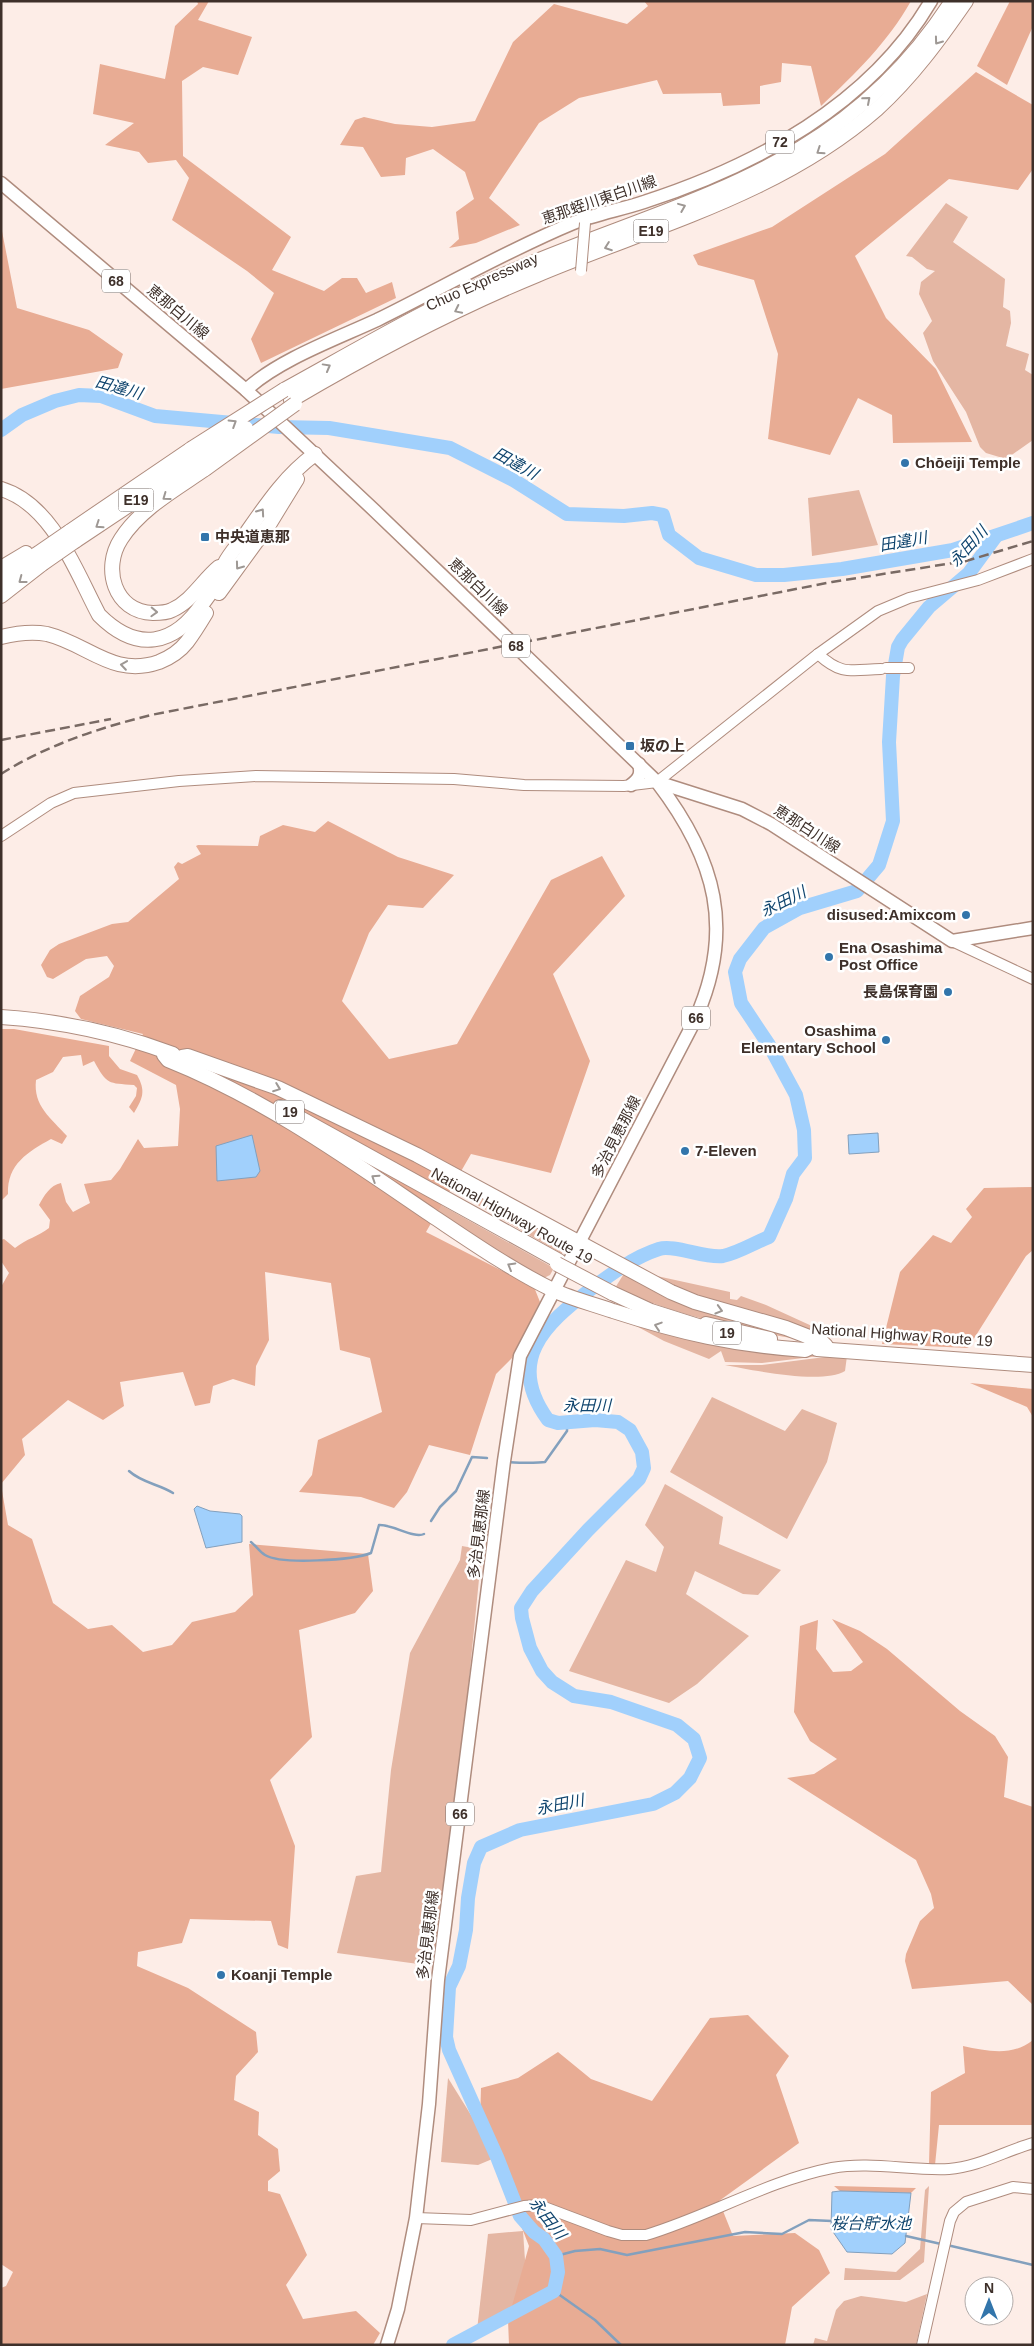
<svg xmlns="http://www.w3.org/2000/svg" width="1034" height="2346" viewBox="0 0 1034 2346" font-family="Helvetica,'Noto Sans JP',sans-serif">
  <rect width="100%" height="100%" fill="#fdede7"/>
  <!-- green -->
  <g fill="#e4b6a3">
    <polygon points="946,203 968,217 953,242 1005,279 1003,307 1010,311 1011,323 1006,346 1029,354 1025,370 1033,375 1033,440 1006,459 986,453 980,447 966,412 933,361 923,333 932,321 919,294 921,282 935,271 927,269 912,257 906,256"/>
    <polygon points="859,490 878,545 812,556 808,498"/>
    <polygon points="312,1133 554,1268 550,1275 542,1279"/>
    <polygon points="410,1156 563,1241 562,1254 431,1178"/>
    <polygon points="634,1271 730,1292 730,1299 737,1300 741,1296 766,1305 825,1332 831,1342 709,1304"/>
    <path d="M625,1272L805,1340C739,1330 676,1315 615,1288Z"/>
    <polygon points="627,1321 828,1355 762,1363 725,1362 721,1351 709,1359 664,1341"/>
    <path d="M833,1356H847L845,1371C822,1385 752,1370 725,1365H762Z"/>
    <polygon points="712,1397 785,1431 802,1409 837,1423 827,1462 787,1539 670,1472"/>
    <polygon points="665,1484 723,1517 719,1544 781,1570 758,1595 743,1594 695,1571 686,1594 749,1636 697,1684 669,1703 569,1671 626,1560 656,1572 664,1547 645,1525"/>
    <polygon points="462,1546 473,1548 481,1559 457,1801 433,1966 337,1953 356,1876 381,1872 391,1770 410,1653 460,1560"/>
    <polygon points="448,2078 497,2157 478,2165 441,2162"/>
    <polygon points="929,2186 924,2262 900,2280 844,2280 845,2268 896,2272 920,2249 925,2190"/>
    <polygon points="523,2231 525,2260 523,2308 477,2330 488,2234"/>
    <polygon points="927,2294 916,2345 813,2345 815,2338 827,2341 836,2310 844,2301 861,2296 906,2302"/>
  </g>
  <!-- forest -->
  <g fill="#e8ac94">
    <polygon points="197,1 209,1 198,20 252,37 238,75 203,67 182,81 183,156 291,237 272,270 324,291 342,278 357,278 366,293 392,282 396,298 261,363 251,339 274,293 247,271 172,220 189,178 176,160 148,163 139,152 105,145 134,123 93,114 100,64 165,79 175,26 198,4"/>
    <path d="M644,1H911C888,42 855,74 821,106L811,66L782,63L781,82L760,86V104L723,106L721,93L663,94L657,80L579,98L539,123L489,198L520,225L476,243L449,248L459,239L456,212L474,199L465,172L433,149L406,158L405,175L381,177L363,147L340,145L355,120L364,117L395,124L432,127L475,121L513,42L554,4L627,24L648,6Z"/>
    <polygon points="1010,1 1033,1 1033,26 1007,85 977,66"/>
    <polygon points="976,72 1033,105 1033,169 1018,190 949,179 855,256 886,318 936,369 972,442 893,443 892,415 858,398 830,455 768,439 778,354 754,280 698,265 693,255 772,227 885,154"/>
    <polygon points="1,226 17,308 89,330 123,354 118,368 1,389"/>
    <path d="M328,821L398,857L454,875L423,908L388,905L369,933L342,1001L389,1059L457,1044L551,880L602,856L625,896L553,974L590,1061L551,1173L471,1154L426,1232L534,1287L540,1302L512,1358L496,1374L470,1455L429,1445L407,1492L394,1508L361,1497L299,1492L312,1475L318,1440L382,1412L370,1358L340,1350L331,1283L265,1272L269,1340L256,1366L255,1386L233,1379L213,1386L210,1403L195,1406L183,1372L120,1382L124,1406L103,1420L68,1400L22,1439L25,1455L1,1484V1287L9,1273L1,1261V1240L4,1239L15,1248C26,1239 39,1236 49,1228L50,1220L39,1205C44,1196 50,1185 61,1183L66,1202L73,1212L90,1203L84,1184L111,1180L120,1169L138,1139L144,1148L178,1146L180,1109L176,1085L130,1061L143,1034L81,1019L75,1011L80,996L109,977L114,966L107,956L86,959L53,979L47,977L41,965L50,950L59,944L112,924L128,922L179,879L174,867L178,862L182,864L201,854L196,846L198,845L258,846L260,836L283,825L315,832Z"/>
    <path d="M1,1029H14L109,1046V1056L120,1069L137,1075C146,1091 143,1098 134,1113L129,1107L136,1096L137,1088L134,1085C108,1083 107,1085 94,1061L83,1066L81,1055L63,1057L53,1072L36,1080C33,1106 51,1118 67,1136L62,1144L51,1139C28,1152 7,1164 8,1194L1,1201Z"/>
    <polygon points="1033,1187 1033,1250 1026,1256 968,1348 882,1344 900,1272 933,1235 951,1243 972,1217 966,1209 984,1188"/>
    <polygon points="970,1383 1033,1389 1033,1417 1027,1407"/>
    <polygon points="1,1485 8,1525 32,1539 53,1603 88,1629 112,1625 143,1652 172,1645 192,1622 235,1612 253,1595 249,1544 368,1554 373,1591 355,1613 299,1630 312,1737 270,1780 295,1846 288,1949 278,1945 271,1921 190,1919 182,1943 138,1952 137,1966 188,1988 256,2032 258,2052 236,2076 234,2100 259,2112 258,2135 278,2149 280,2171 268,2181 268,2191 280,2194 307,2255 286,2285 303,2319 356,2311 380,2333 373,2345 1,2345 1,2288 6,2286 13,2272 1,2264"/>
    <polygon points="832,1619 860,1631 887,1649 960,1711 995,1736 1008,1757 1004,1797 1033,1807 1033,2005 1008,1981 912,1989 905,1961 906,1954 920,1921 934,1908 931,1894 916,1860 787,1778 814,1774 837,1759 810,1741 794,1712 800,1626 818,1620 816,1649 833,1672 851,1671 863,1662"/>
    <polygon points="748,2015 789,2056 776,2075 799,2143 719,2201 733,2236 795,2233 819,2250 830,2273 792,2307 785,2345 509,2345 508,2320 529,2246 480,2122 481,2088 518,2078 558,2052 591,2079 652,2101 710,2018"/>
    <path d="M1033,2040V2125H939L935,2165L929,2164L931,2092L965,2073L963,2046C987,2051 1012,2057 1033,2040Z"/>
    <polygon points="834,2186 916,2188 911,2193 840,2191"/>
  </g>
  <!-- water -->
  <g fill="#a1d0fc" stroke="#83a0bd">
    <polygon points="878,1133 879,1152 849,1154 848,1135"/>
    <polygon points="252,1135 260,1171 256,1177 217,1181 216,1146"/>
    <polygon points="197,1506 210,1511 240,1514 242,1516 242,1542 206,1548 194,1509"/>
    <polygon points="840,2191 911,2193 905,2243 892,2254 847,2252 831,2229 832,2192"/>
  </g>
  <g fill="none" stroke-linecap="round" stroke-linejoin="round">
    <!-- stream -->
    <g stroke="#83a0bd" stroke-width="2.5">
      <path d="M509,1462C512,1463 540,1463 545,1462L567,1431V1423"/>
      <path d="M129,1471C142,1483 159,1484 173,1493"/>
      <polyline points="431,1521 440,1507 456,1491 472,1457 487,1458"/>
      <path d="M251,1542C256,1546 260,1552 265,1555C281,1565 354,1560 371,1553L379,1525C392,1524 414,1539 424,1534"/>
      <polyline points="906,2236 941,2244"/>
      <polyline points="947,2245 1033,2265"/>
      <polyline points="556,2256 575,2251 600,2249 627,2255 745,2232 782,2234 809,2220 832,2221"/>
      <polyline points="554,2291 595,2320 621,2345"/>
    </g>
    <!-- river -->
    <g stroke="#a1d0fc" stroke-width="14">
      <polyline points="1,430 22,415 55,401 79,395 101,396 155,416 279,427 329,428 450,448 515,481 567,514 624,516 652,513 663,515 669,535 699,558 756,575 784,575 842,569 953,550 1033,523"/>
      <path d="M453,2345L554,2291L558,2272L556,2256L544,2239L534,2232L520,2216L497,2157L449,2050L446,2037L449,1987L459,1966L466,1930L468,1898L474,1863L481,1847L520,1830L653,1804L675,1793L690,1778L700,1758L694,1739L677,1725L611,1702L574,1696L552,1682L542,1671L530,1648L522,1618L521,1608L532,1591L588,1530L639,1479L644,1468L642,1452L630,1430L618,1422L595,1420L558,1423L548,1420C505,1361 544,1325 591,1289C611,1274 634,1257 659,1249C674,1244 706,1259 723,1256C738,1253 754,1243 769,1237L786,1199L793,1174L805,1158L804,1130L796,1095L769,1045L741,1003L735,972L740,959L764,928L800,908L857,891L879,865L893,821L889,742L893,676L898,647L902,640L929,607L969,573L996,536"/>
    </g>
    <defs>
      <g id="minor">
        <path d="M818,654C842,676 851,670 881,669"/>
        <polyline points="886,668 909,668"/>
        <polyline points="1,836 51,803 74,793 179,781 256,776 454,779 524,785 624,786 657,782 818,654 878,611 909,598 978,580 1033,559"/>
        <polyline points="952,941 1033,979"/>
        <path d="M416,2218L471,2220L524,2206L539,2205L608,2231L622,2235H646C709,2216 767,2181 832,2168C870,2161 911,2171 949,2169C978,2167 1005,2151 1033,2143"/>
        <polyline points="922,2345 950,2221 954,2212 966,2202 1013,2187 1033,2189"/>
      </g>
      <g id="major">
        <polyline points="1,183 246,390 375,511 657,782 742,809 771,824 952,941 1033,928"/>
        <path d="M246,390C278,360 336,339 377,320C442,288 504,252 571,224C595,214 620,210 644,202C755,166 870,105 931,1"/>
        <path d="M631,785C639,779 642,774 639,764"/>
        <path d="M387,2345L398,2309L416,2218L429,2104L438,1980L504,1461L520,1356L694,1022C736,931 716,859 657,782"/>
      </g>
      <g id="highway">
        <path d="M284,390C355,351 426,309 501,276C676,199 839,177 952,1"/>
        <path d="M291,400C371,353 452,310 537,275C653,226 780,194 877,109C912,77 939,40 966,1"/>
        <path d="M205,469C176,489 140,509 121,539C102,568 114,612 153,613C159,613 166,613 172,610C192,601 203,580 219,567"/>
        <path d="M1,489C53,505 75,570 99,615C137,653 174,646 203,603C209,595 216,586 220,577C222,572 222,567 225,563C230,553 239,544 245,535C266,505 285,476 315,454"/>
        <polyline points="69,532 191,449"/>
        <polyline points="75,541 198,459"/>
        <polyline points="1,568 26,553"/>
        <polyline points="1,582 37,554"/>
        <polyline points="219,593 270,523 297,479"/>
        <polyline points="1,596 42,564"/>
        <path d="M1,637C17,633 31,631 47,634C88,644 113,678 159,662C169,658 180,651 187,642C194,633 200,623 206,613"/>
        <path d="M1,1017C61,1021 117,1033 173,1054"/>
        <path d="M164,1055L168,1060C263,1098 347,1158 431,1215C470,1241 510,1269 553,1290C572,1299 593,1304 613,1311C681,1333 734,1345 805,1350L809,1348"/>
        <polyline points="182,1057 188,1056 278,1088 417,1155 671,1292 695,1302 786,1328 822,1342 826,1346"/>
        <polyline points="280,1107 559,1261"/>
        <polyline points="612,1293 651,1311 714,1331"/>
        <polyline points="706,1324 770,1339"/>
        <polyline points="817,1349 1033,1365"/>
      </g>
    </defs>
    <!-- minor casing -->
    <use href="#minor" stroke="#af8c7e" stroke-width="12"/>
    <!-- major casing -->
    <use href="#major" stroke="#af8c7e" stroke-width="15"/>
    <!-- highway casing -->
    <use href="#highway" stroke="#af8c7e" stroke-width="16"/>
    <!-- minor -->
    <use href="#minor" stroke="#fff" stroke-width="10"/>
    <!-- major -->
    <use href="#major" stroke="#fff" stroke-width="12"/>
    <!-- highway -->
    <use href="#highway" stroke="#fff" stroke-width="14"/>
    <!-- rail -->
    <g stroke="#796a64" stroke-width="2.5" stroke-dasharray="10 5" stroke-linecap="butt">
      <polyline points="1,740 111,719"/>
      <path d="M1,774C47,745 99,728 151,715L832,582L966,561L1033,541"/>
    </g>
    <defs>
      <polyline id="minor-bridge" points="581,271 585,223"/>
      <g id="highway-bridge">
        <polyline points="191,449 284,390"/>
        <polyline points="198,459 246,428"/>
        <polyline points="205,469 295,404"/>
        <polyline points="37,554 69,532"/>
        <polyline points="42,564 75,541"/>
        <polyline points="557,1264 612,1293"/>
      </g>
    </defs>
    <!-- minor-bridge casing -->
    <use href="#minor-bridge" stroke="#af8c7e" stroke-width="12" stroke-linecap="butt"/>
    <!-- highway-bridge casing -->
    <use href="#highway-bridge" stroke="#af8c7e" stroke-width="16" stroke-linecap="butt"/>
    <!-- minor-bridge -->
    <use href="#minor-bridge" stroke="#fff" stroke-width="10"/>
    <!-- highway-bridge -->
    <use href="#highway-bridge" stroke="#fff" stroke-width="14"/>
  </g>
  <!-- one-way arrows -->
  <defs><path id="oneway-chevron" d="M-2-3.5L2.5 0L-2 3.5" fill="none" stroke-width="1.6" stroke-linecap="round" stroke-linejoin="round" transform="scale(1.25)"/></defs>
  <g stroke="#9e9894">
    <use href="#oneway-chevron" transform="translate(938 41) rotate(126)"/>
    <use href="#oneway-chevron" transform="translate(867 100) rotate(-41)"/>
    <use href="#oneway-chevron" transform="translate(820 151) rotate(146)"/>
    <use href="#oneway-chevron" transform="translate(682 207) rotate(-22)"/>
    <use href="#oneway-chevron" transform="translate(608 247) rotate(160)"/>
    <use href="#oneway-chevron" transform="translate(458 310) rotate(154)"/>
    <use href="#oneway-chevron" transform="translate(327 367) rotate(-29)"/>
    <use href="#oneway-chevron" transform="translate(233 423) rotate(-32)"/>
    <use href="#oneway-chevron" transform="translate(166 497) rotate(144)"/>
    <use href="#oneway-chevron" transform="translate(261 512) rotate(-55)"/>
    <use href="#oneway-chevron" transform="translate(99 525) rotate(146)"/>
    <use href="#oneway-chevron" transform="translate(239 566) rotate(126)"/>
    <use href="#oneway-chevron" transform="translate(22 580) rotate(143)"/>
    <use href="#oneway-chevron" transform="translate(154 612) rotate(2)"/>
    <use href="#oneway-chevron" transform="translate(124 665) rotate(-172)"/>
    <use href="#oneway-chevron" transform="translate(277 1088) rotate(21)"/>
    <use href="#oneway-chevron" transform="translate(375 1178) rotate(-147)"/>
    <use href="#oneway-chevron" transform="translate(511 1266) rotate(-150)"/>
    <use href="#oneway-chevron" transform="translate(719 1310) rotate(16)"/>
    <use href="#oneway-chevron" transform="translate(658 1326) rotate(-162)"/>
  </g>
  <!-- markers -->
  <g fill="#3275ab" stroke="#fff" stroke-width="2">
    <circle cx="905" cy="463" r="5"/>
    <rect x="200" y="532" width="10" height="10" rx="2.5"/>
    <rect x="625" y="741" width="10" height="10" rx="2.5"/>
    <circle cx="966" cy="915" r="5"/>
    <circle cx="829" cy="957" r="5"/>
    <circle cx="948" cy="992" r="5"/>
    <circle cx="886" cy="1040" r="5"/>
    <circle cx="685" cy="1151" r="5"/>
    <circle cx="221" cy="1975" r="5"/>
  </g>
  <g text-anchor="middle" stroke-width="5" stroke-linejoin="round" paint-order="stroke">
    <!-- shield labels -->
    <g fill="#fff" stroke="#786e6a" stroke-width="1">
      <rect x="766" y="130.5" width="28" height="23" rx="4"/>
      <rect x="633.5" y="219.5" width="35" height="23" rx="4"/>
      <rect x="102" y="269.5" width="28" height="23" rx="4"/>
      <rect x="118.5" y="488.5" width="35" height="23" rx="4"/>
      <rect x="502" y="634.5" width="28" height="23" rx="4"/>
      <rect x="682" y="1006.5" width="28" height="23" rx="4"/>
      <rect x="276" y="1100.5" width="28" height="23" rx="4"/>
      <rect x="713" y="1321.5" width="28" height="23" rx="4"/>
      <rect x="446" y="1802.5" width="28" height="23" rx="4"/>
    </g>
    <g font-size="14" font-weight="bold" fill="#3e302a">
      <text x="780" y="147">72</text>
      <text x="651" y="236">E19</text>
      <text x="116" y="286">68</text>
      <text x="136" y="505">E19</text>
      <text x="516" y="651">68</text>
      <text x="696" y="1023">66</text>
      <text x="290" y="1117">19</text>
      <text x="727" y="1338">19</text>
      <text x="460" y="1819">66</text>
    </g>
    <!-- street labels -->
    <g font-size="15" fill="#3e302a" stroke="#fff">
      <text transform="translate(599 200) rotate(-19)" y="5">恵那蛭川東白川線</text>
      <text transform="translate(482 282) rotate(-24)" y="5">Chuo Expressway</text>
      <text transform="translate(178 312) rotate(40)" y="5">恵那白川線</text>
      <text transform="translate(478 587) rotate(44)" y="5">恵那白川線</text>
      <text transform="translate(807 829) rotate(33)" y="5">恵那白川線</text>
      <text transform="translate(616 1137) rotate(-63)" y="5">多治見恵那線</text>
      <text transform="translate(512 1216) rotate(29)" y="5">National Highway Route 19</text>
      <text transform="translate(902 1335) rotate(4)" y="5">National Highway Route 19</text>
      <text transform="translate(479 1534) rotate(-83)" y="5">多治見恵那線</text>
      <text transform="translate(428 1935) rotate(-83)" y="5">多治見恵那線</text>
    </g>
    <!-- poi labels -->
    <g font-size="15" font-weight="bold" fill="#3e302a" stroke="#fff" text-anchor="start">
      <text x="915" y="468">Chōeiji Temple</text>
      <text x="215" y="542">中央道恵那</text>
      <text x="640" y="751">坂の上</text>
      <text x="956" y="920" text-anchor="end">disused:Amixcom</text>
      <text x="839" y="953">Ena Osashima<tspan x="839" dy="17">Post Office</tspan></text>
      <text x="938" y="997" text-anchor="end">長島保育園</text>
      <text x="876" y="1036" text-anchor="end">Osashima<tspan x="876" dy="17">Elementary School</tspan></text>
      <text x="695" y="1156">7-Eleven</text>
      <text x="231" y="1980">Koanji Temple</text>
    </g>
    <!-- water labels -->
    <g font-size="16" font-style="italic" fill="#10456e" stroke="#fff">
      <text transform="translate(119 387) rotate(16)" y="6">田違川</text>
      <text transform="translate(516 463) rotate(29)" y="6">田違川</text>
      <text transform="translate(903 541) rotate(-10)" y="6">田違川</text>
      <text transform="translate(968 546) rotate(-48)" y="6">永田川</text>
      <text transform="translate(783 901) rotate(-26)" y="6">永田川</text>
      <text x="587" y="1411">永田川</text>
      <text transform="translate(560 1804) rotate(-11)" y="6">永田川</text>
      <text transform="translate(548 2218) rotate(52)" y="6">永田川</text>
      <text x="871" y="2229">桜台貯水池</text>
    </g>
  </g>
  <!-- border -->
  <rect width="1034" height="2346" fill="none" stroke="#3e302a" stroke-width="5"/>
  <!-- north arrow -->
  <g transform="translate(989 2301)"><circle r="24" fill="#ffffff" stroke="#b2acaa"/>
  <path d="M0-4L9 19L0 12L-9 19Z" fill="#3275ab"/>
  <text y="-8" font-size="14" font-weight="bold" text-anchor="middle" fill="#3e302a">N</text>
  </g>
</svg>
